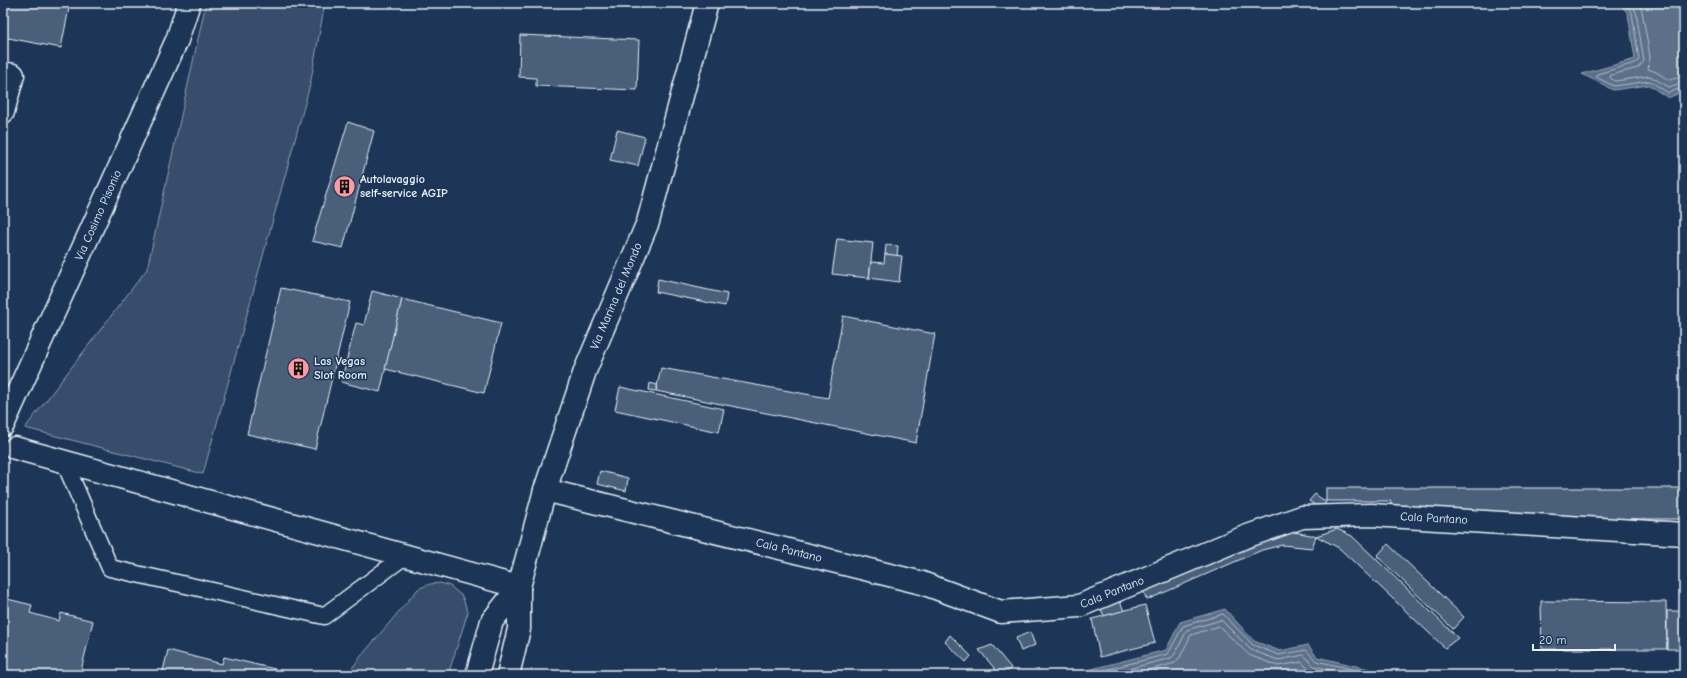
<svg xmlns="http://www.w3.org/2000/svg" width="1687" height="678" viewBox="0 0 1687 678" font-family="'Comic Neue',sans-serif">
  <rect width="100%" height="100%" fill="#1d3557"/>
  <filter id="ink" filterUnits="userSpaceOnUse"><feTurbulence type="fractalNoise" baseFrequency=".025" numOctaves="2"/><feDisplacementMap in="SourceGraphic" scale="8" xChannelSelector="R" yChannelSelector="G"/><feConvolveMatrix kernelMatrix="1 2 1 2 8 2 1 2 1" color-interpolation-filters="sRGB"/></filter>
  <g filter="url(#ink)">
    <!-- green -->
    <g fill="#374d6c" stroke="#909fb2">
      <polygon points="206,3 325,3 310,85 203,474 25,428 147,269"/>
      <polygon points="440,583 450,586 462,596 468,612 448,675 347,675 362,655 418,589 430,584"/>
    </g>
    <!-- water -->
    <g fill="#5d7089" stroke="#95a4b5">
      <polygon points="1620,3 1684,3 1684,91 1668,98 1649,85 1613,90 1582,74 1635,59 1628,14"/>
      <polygon points="1225,609 1254,641 1280,651 1308,645 1317,657 1396,675 1068,675 1166,650 1180,622"/>
    </g>
    <g fill="none" stroke-linecap="round" stroke-linejoin="round">
      <!-- shore -->
      <g stroke="#b0bdcc" stroke-width="1">
        <polyline points="1625,3 1632,13 1639,60 1635,63 1597,74 1596,77 1614,86 1650,81 1668,93 1684,87"/>
        <polyline points="1631,3 1636,12 1644,61 1638,68 1611,75 1610,78 1615,81 1650,76 1669,87 1684,82"/>
        <polyline points="1639,3 1642,11 1650,57 1648,69 1656,72 1669,80 1684,76"/>
        <polyline points="1085,675 1168,654 1183,626 1223,614 1253,645 1279,655 1306,650 1316,661 1378,675"/>
        <polyline points="1105,675 1171,658 1175,654 1187,630 1221,620 1251,650 1278,660 1304,655 1314,666 1355,675"/>
        <polyline points="1130,675 1175,663 1180,657 1191,635 1219,626 1249,655 1278,666 1301,662 1311,671 1327,675"/>
      </g>
    </g>
    <!-- building -->
    <g fill="#495e7a" stroke="#e8f1f8">
      <polygon points="3,3 70,3 61,48 3,37"/>
      <polygon points="520,35 639,40 637,90 536,86 536,78 519,77"/>
      <polygon points="348,122 374,131 343,248 312,241"/>
      <polygon points="617,130 645,137 638,166 610,160"/>
      <polygon points="837,239 873,243 869,278 832,274"/>
      <polygon points="886,245 898,246 897,256 885,254"/>
      <polygon points="885,254 902,256 899,282 869,278 871,262 884,263"/>
      <polygon points="658,279 727,294 725,306 656,292"/>
      <polygon points="281,288 350,302 315,449 247,434"/>
      <polygon points="372,291 402,299 380,392 341,382 356,323 364,325"/>
      <polygon points="402,299 501,323 484,393 385,369"/>
      <polygon points="843,316 935,334 916,443 656,391 661,368 828,398"/>
      <polygon points="650,383 657,385 656,391 649,390"/>
      <polygon points="620,387 724,409 719,432 615,410"/>
      <polygon points="600,471 628,478 626,491 597,484"/>
      <polygon points="1326,488 1684,488 1684,519 1391,519 1391,501 1326,501"/>
      <polygon points="1315,494 1326,502 1321,509 1309,501"/>
      <polygon points="1337,529 1352,536 1458,638 1445,648 1339,548 1316,536"/>
      <polygon points="1281,532 1294,532 1316,536 1312,548 1282,545 1262,550 1147,600 1142,588"/>
      <polygon points="1388,544 1464,617 1453,629 1377,556"/>
      <polygon points="3,598 32,605 30,613 59,621 61,613 93,621 80,675 28,675 3,669"/>
      <polygon points="1119,599 1124,611 1104,616 1100,607"/>
      <polygon points="1541,601 1666,602 1667,649 1542,649"/>
      <polygon points="1145,605 1155,643 1100,657 1092,619"/>
      <rect x="1667" y="611" width="15" height="38"/>
      <polygon points="1030,632 1035,645 1021,651 1016,638"/>
      <polygon points="950,635 971,656 966,662 945,642"/>
      <polygon points="992,645 1011,668 1003,675 1000,675 979,650"/>
      <polygon points="168,650 222,664 224,657 283,671 282,675 162,675"/>
    </g>
    <g fill="none" stroke-linecap="round" stroke-linejoin="round">
      <defs>
        <polyline id="lane" points="64,461 110,568 324,616 406,555"/>
        <g id="street">
          <polyline points="3,73 13,75 3,112"/>
          <polyline points="3,425 177,40 189,3"/>
          <polyline points="15,448 519,587"/>
          <polyline points="545,490 922,583 1001,612 1079,606 1245,537 1302,517 1371,515 1684,534"/>
          <polyline points="477,675 492,621 519,587"/>
          <polyline points="508,675 519,629 519,587"/>
        </g>
        <polyline id="secondary" points="519,587 545,490 585,371 648,222 707,3"/>
      </defs>
      <!-- lane casing -->
      <use href="#lane" stroke="#e8f1f8" stroke-width="19"/>
      <!-- street casing -->
      <use href="#street" stroke="#e8f1f8" stroke-width="25"/>
      <!-- secondary casing -->
      <use href="#secondary" stroke="#e8f1f8" stroke-width="25"/>
      <!-- lane -->
      <use href="#lane" stroke="#1d3557" stroke-width="16"/>
      <!-- street -->
      <use href="#street" stroke="#1d3557" stroke-width="22"/>
      <!-- secondary -->
      <use href="#secondary" stroke="#1d3557" stroke-width="22"/>
    </g>
  </g>
  <!-- icons -->
  <defs>
    <symbol id="building-disc" viewBox="-11 -11 22 22"><circle r="9.5" fill="#ff9aa2" stroke="#1d3557"/><path d="M-4-6H4V6H1V3H-1V6H-4ZM-2.5-4.3h1.7v1.8h-1.7ZM.8-4.3h1.7v1.8H.8ZM-2.5-1h1.7V.8h-1.7ZM.8-1h1.7V.8H.8Z" fill="#111"/></symbol>
  </defs>
  <g fill-rule="evenodd">
    <use href="#building-disc" x="332" y="174" width="25" height="25"/>
    <use href="#building-disc" x="286" y="356" width="25" height="25"/>
  </g>
  <g text-anchor="middle" stroke-width="3" stroke-linejoin="round" paint-order="stroke">
    <!-- poi labels -->
    <g font-size="12" font-weight="bold" fill="#e8f1f8" stroke="#1d3557" text-anchor="start">
      <text x="360" y="183">Autolavaggio<tspan x="360" dy="14">self-service AGIP</tspan></text>
      <text x="314" y="365">Las Vegas<tspan x="314" dy="14">Slot Room</tspan></text>
    </g>
    <!-- street labels -->
    <g font-size="12" fill="#e8f1f8" stroke="#1d3557">
      <text transform="translate(98 215) rotate(-66)" y="4">Via Cosimo Pisonio</text>
      <text transform="translate(616 296) rotate(-67)" y="4">Via Marina del Mondo</text>
      <text transform="translate(1434 518) rotate(3)" y="4">Cala Pantano</text>
      <text transform="translate(789 550) rotate(14)" y="4">Cala Pantano</text>
      <text transform="translate(1112 592) rotate(-22)" y="4">Cala Pantano</text>
    </g>
  </g>
  <!-- margin -->
  <rect width="1687" height="678" fill="none" stroke="#1d3557" stroke-width="16"/>
  <rect x="8" y="8" width="1671" height="662" fill="none" stroke="#e8f1f8" stroke-width="1.5" filter="url(#ink)"/>
  <!-- scale -->
  <path d="M1533 644v6h82v-6" fill="none" stroke="#e8f1f8" stroke-width="2"/>
  <text x="1539" y="644" font-size="12" fill="#e8f1f8" stroke="#1d3557" stroke-width="3" paint-order="stroke">20 m</text>
</svg>
